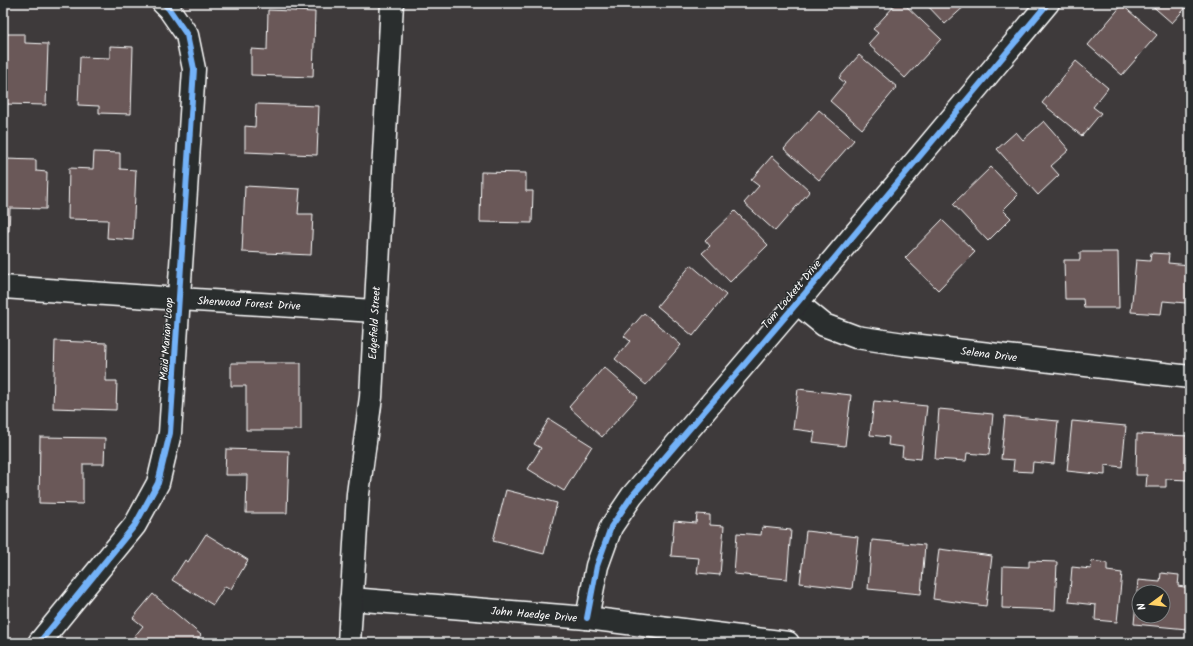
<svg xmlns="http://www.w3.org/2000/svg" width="1193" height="646" viewBox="0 0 1193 646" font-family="Kalam,sans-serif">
  <rect width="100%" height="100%" fill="#3e3a3b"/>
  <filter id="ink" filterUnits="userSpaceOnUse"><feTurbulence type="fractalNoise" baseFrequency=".025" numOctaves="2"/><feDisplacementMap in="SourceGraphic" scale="8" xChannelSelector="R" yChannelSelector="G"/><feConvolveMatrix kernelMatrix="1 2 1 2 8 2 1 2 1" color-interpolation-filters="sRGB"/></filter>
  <g filter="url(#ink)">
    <!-- building -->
    <g fill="#6b5858" stroke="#fff" fill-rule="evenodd">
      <polygon points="897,3 903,3 941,39 905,78 868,44 878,33 873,29"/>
      <polygon points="925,3 968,3 945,24"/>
      <polygon points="1149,3 1190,3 1172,23"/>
      <polygon points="1122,5 1157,35 1122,75 1088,45"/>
      <polygon points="268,10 315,12 313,77 251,75 251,49 267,50"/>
      <polygon points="3,34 25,34 25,43 48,44 46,105 3,104"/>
      <polygon points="110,46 133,47 131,114 99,113 99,106 78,105 80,57 110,58"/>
      <polygon points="859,55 897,87 862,129 830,101 845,83 839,78"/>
      <polygon points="1076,61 1108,88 1093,107 1101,113 1082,136 1042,103"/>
      <polygon points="256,104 319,106 317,155 245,152 245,126 255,127"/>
      <polygon points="819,110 854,140 819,180 784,149"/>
      <polygon points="1044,121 1069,150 1051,166 1059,175 1038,195 997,149 1016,132 1023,140"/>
      <polygon points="94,152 120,153 120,169 136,170 133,240 107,238 108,220 68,219 69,168 93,169"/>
      <polygon points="772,156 810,191 775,231 744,203 759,186 751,180"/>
      <polygon points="5,159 36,160 36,171 47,172 46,209 10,208 9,231 3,231 3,169 5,169"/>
      <polygon points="991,167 1018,195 1003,210 1011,218 988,241 953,204"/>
      <polygon points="481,172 526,173 526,191 533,191 532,223 480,222"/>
      <polygon points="245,186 300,189 298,214 313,214 311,255 242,252"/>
      <polygon points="735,211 768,245 730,282 702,253 710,246 705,240"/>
      <polygon points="942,220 975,252 938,290 905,258"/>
      <polygon points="1080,252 1118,252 1119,308 1084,308 1083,299 1065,299 1064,260 1080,260"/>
      <polygon points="1151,253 1169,254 1168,263 1190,265 1186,303 1163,301 1161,314 1131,312 1136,260 1150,261"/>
      <polygon points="691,265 726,295 693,336 657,306"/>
      <polygon points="644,313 681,345 646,385 615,359 630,341 624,336"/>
      <polygon points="55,341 107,343 106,381 117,381 116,410 53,408"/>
      <polygon points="231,363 301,363 301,430 246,430 246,386 231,386"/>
      <polygon points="604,367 638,397 602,437 569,407"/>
      <polygon points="798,389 851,395 845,446 813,442 815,432 793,429"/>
      <polygon points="874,401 927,406 921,459 902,457 903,447 888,445 889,437 870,435"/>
      <polygon points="939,409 993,414 989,455 967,453 966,461 935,459"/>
      <polygon points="1005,416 1058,421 1054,464 1033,462 1032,472 1013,471 1014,460 1001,459"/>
      <polygon points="549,419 592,446 564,491 528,469 541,448 534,444"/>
      <polygon points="1072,421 1126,426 1122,467 1105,465 1105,475 1067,471"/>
      <polygon points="1137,434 1190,436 1189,480 1166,479 1166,487 1146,487 1147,475 1136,475"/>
      <polygon points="40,437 105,438 104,464 83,464 83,504 39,503"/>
      <polygon points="226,449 289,451 287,513 246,513 247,475 225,475"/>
      <polygon points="506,490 557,503 544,554 493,541"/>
      <polygon points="697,514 710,515 710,525 724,526 720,575 697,573 699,558 671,556 674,521 696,523"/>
      <polygon points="762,527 791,530 787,579 734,574 737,533 761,535"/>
      <polygon points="806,531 858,537 852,589 800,583"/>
      <polygon points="206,534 248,560 231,589 225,586 213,605 172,580 185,560 188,562"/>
      <polygon points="872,540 925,545 921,594 868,589"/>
      <polygon points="939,549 992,556 986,606 933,599"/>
      <polygon points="1029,561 1057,562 1055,610 1002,608 1003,566 1029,567"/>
      <polygon points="1092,561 1107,563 1107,571 1122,573 1117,622 1095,620 1096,605 1069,602 1072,567 1091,569"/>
      <path d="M1161,573L1179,575L1178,586L1190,588L1187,629L1134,624L1138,580L1160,582ZM1139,592H1163V616H1139Z"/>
      <polygon points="153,594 201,635 195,643 129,643 143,626 133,618"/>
    </g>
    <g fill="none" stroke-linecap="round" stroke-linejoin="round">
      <defs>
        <g id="minor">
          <polyline points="3,287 179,299 375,311"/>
          <polyline points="797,303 824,325 856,337 904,344 1190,377"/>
          <polyline points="351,599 587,618 788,643"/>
          <polyline points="587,618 597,566 611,527 632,496 797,303 1048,3"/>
          <polyline points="39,643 135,525 158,483 170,433 194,69 187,35 169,9 163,3"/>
          <polyline points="349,643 358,494 371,397 392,3"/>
        </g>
      </defs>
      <!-- minor casing -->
      <use href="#minor" stroke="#fff" stroke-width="25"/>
      <!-- minor -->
      <use href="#minor" stroke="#2a2d2e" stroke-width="22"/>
      <defs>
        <g id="cycleway">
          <polyline points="587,618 597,566 611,527 632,496 797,303 1048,3"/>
          <polyline points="39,643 135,525 158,483 170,433 194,69 187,35 169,9 163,3"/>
        </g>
      </defs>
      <!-- cycleway casing -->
      <use href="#cycleway" stroke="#2a2d2e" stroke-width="8"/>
      <!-- cycleway -->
      <use href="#cycleway" stroke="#73b2f8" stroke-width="6"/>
    </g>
  </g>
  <g text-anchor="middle" stroke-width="3" stroke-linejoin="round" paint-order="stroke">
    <!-- street labels -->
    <g font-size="11" fill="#fff" stroke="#2a2d2e">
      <text transform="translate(791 294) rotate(-50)" y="4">Tom Lockett Drive</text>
      <text transform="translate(249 303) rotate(3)" y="4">Sherwood Forest Drive</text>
      <text transform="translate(374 323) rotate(-87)" y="4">Edgefield Street</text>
      <text transform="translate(166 339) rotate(-86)" y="4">Maid Marian Loop</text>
      <text transform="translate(989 354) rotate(7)" y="4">Selena Drive</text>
      <text transform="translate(534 614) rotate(5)" y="4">John Haedge Drive</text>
    </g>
  </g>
  <!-- margin -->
  <rect width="1193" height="646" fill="none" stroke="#2a2d2e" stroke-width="16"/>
  <rect x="8" y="8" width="1177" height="630" fill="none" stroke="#fff" stroke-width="1.5" filter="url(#ink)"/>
  <!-- north arrow -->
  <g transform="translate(1151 604) rotate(255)"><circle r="19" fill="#2a2d2e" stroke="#7f8182"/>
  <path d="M0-3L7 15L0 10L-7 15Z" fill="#ffd166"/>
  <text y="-6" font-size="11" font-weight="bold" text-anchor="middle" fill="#ffffff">N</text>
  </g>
</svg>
